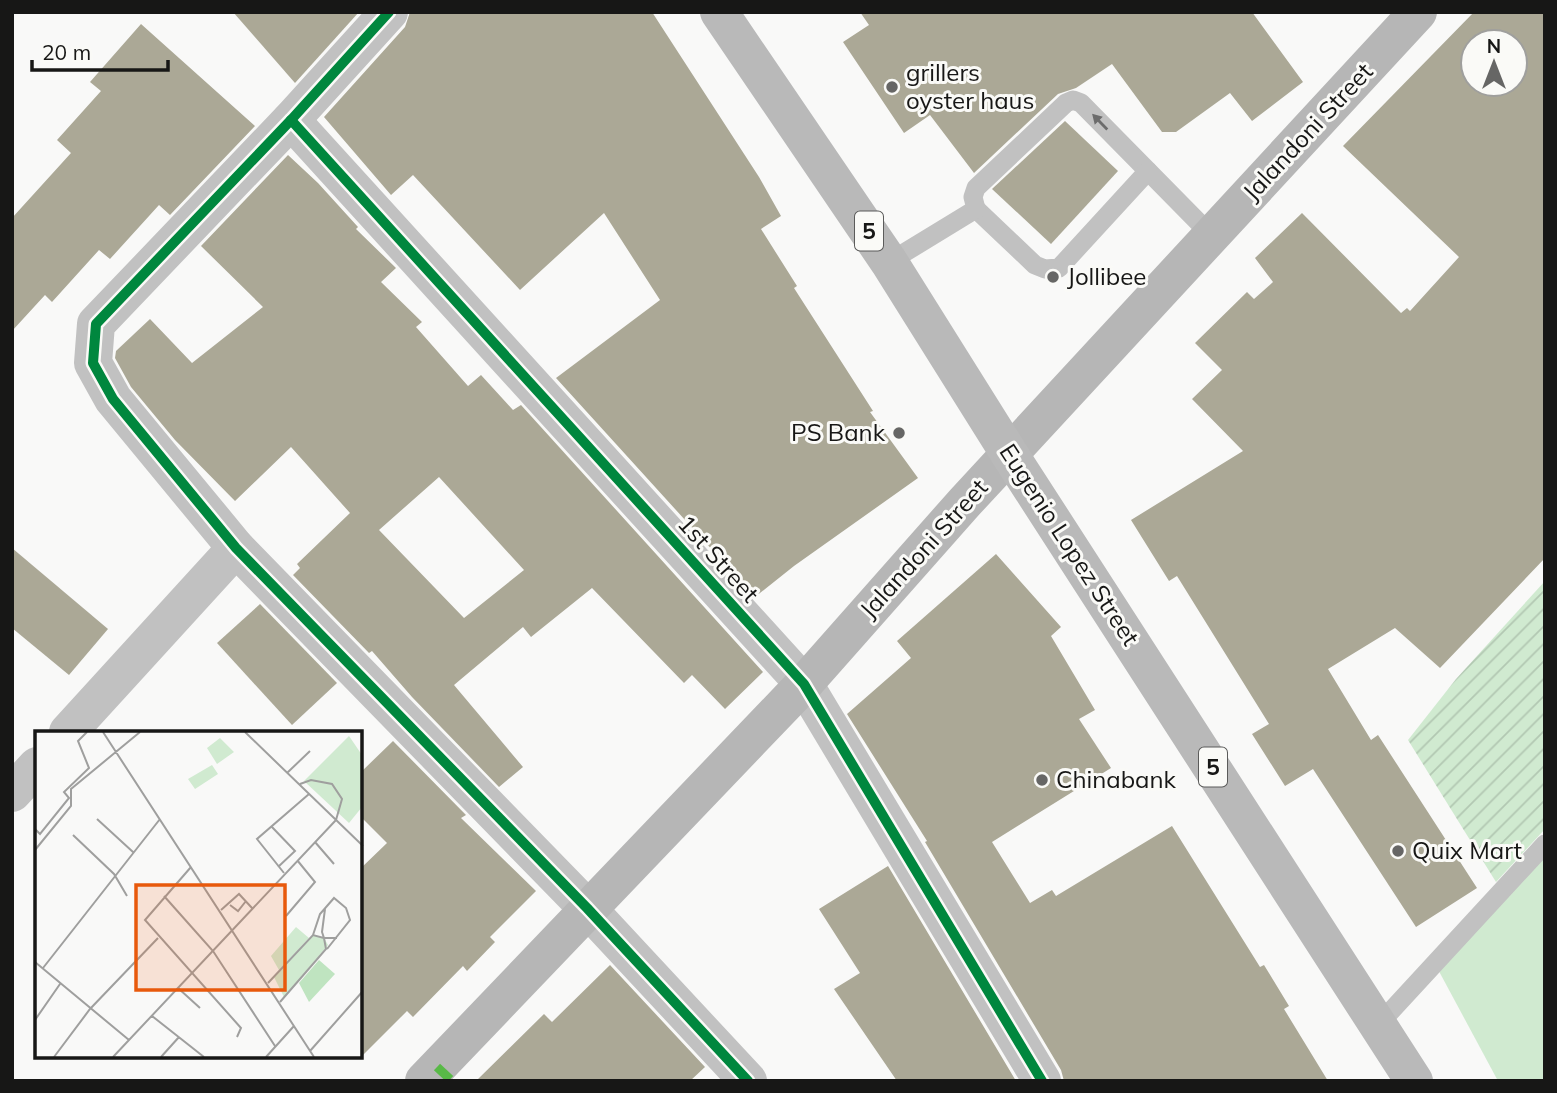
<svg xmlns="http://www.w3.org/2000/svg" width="1557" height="1093" viewBox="0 0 1557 1093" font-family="Mulish,sans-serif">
  <defs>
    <pattern id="garden-furrows" width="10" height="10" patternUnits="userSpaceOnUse" patternTransform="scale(1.75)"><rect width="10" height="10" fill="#d0ead0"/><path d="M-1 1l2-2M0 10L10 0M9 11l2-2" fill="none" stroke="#b2c8b2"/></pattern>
  </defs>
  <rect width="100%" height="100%" fill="#f9f9f8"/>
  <!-- green -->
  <polygon fill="#d0ead0" points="1545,844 1545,1081 1498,1081 1434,962"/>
  <!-- garden -->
  <polygon fill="url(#garden-furrows)" points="1545,581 1545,829 1496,882 1408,740 1456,679"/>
  <!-- building -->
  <g fill="#aba896" fill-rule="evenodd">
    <polygon points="233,12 359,12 295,83"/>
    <polygon points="410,12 652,12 759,177 781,216 761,229 797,286 794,288 873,411 870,412 918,478 794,566 755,597 556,378 660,300 604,213 520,290 413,175 391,195 324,117 405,27"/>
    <polygon points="860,12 1252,12 1303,82 1252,121 1230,93 1176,132 1162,132 1112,64 1076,88 1058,94 974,173 930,115 904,133 843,42 869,25"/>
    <path d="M1474,12H1545V558L1440,668L1395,628L1328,669L1371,740L1378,735L1477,888L1416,927L1313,769L1285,786L1252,734L1269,724L1177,576L1169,581L1131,520L1243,451L1192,399L1222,370L1195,343L1247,292L1254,299L1273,282L1255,258L1302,213L1401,313L1407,308L1410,311L1459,257L1343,146ZM1473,42H1515V84H1473Z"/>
    <polygon points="141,24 255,126 170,215 159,205 110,259 99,250 52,302 45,295 12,331 12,218 71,153 57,140 101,91 90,82"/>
    <polygon points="1065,121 1118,171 1051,244 992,189"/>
    <path d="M288,155L318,183L358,227L356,229L396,268L381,282L422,322L416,327L468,386L481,375L513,410L521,405L763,672L725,709L692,675L684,683L592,588L531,637L523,627L454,685L523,767L499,787L412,697L372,651L369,653L293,575L300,568L297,564L350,513L291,447L235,501L175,440L131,387L115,358L116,351L150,319L192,363L263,307L201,246ZM439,477L524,570L464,618L379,530Z"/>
    <polygon points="12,548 108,629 69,675 12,628"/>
    <polygon points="996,554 1061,627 1051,636 1095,710 1079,719 1111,768 992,842 1030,903 1052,890 1056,896 1172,826 1260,967 1264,965 1289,1006 1284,1009 1328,1081 1064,1081 1061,1070 925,842 927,841 847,714 911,658 897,641"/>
    <polygon points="260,604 337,683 292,725 217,643"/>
    <polygon points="393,741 466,815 461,818 536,891 490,937 495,942 467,971 463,966 413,1017 407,1011 360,1058 360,869 387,843 360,816 360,773"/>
    <polygon points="888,866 1016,1081 897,1081 834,989 860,973 819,909"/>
    <polygon points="610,965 705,1067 690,1081 476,1081 544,1014 552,1022"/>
  </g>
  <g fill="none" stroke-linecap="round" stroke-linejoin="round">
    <!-- service -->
    <g stroke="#c1c1c1" stroke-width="19">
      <polyline points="976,209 973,197 976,188 1066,103 1073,100 1081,103 1212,236"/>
      <polyline points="976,209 1035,265 1045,269 1059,268 1148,171"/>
      <polyline points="889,262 976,209"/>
      <polyline points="1379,1024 1545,844"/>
    </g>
    <!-- minor -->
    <g stroke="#c1c1c1" stroke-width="38">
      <polyline points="389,12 291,120 96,324 93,363 113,399 236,548 587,908 748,1081"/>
      <polyline points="291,120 804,684 1042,1081"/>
      <polyline points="68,732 236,548"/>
      <polyline points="12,793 37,766"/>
    </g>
    <!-- secondary -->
    <polyline stroke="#b6b6b6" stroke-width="38" points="424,1081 804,684 965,502 1418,12"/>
    <!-- primary -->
    <polyline stroke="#b9b9b9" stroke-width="38" points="719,12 889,262 1010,455 1414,1081"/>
    <!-- quiet -->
    <polyline stroke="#58b947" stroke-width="9" stroke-dasharray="18 9" stroke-linecap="butt" points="437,1067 452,1081"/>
    <defs>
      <g id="cycleway">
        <polyline points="389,12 291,120 96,324 93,363 113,399 236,548 587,908 748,1081"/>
        <polyline points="291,120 804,684 1042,1081"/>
      </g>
    </defs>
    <!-- cycleway casing -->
    <use href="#cycleway" stroke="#fafaf7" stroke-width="15"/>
    <!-- cycleway -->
    <use href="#cycleway" stroke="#00873e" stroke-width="10"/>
  </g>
  <!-- one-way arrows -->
  <defs><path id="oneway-solid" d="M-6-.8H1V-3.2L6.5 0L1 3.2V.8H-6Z" transform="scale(1.75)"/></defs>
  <use fill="#6c6c6c" href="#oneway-solid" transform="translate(1100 122) rotate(-134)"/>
  <!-- markers -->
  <g fill="#666665" stroke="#fafaf7" stroke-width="2.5">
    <circle cx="892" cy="87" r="7"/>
    <circle cx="1053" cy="277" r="7"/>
    <circle cx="899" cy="433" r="7"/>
    <circle cx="1042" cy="780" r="7"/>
    <circle cx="1398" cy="851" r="7"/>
  </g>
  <g text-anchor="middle" stroke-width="6" stroke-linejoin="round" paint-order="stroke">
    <!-- shield labels -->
    <g fill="#fafaf7" stroke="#5b5b5a" stroke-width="2">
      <rect x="855" y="211.5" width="28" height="39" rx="5"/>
      <rect x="1199" y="747.5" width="28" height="39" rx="5"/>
    </g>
    <g font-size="23" font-weight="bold" fill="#171716">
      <text x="869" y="239">5</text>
      <text x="1213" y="775">5</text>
    </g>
    <!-- poi labels -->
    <g font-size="24" fill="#171716" stroke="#fafaf7" text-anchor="start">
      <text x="906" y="81">grillers<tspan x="906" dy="28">oyster haus</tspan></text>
      <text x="1067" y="285">Jollibee</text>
      <text x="885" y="441" text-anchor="end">PS Bank</text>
      <text x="1056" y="788">Chinabank</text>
      <text x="1412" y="859">Quix Mart</text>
    </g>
    <!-- street labels -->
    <g font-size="24" fill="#171716" stroke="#fafaf7">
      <text transform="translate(1308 132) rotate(-47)" y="8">Jalandoni Street</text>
      <text transform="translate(1069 545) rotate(57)" y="8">Eugenio Lopez Street</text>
      <text transform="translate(924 549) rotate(-48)" y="8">Jalandoni Street</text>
      <text transform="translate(718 559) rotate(48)" y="8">1st Street</text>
    </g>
  </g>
  <!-- overview -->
  <g transform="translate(35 731)">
    <rect width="327" height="327" fill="#f9f9f8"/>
    <path d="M177,34L183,43L160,58L153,48ZM278,204L289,207L293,214L249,266L239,246Z" fill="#d0ead0"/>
    <path d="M284,229L300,243L274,271L264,252Z" fill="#bfe4c0"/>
    <path d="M314,5L327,24V76L314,92L269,50Z" fill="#d0ead0"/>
    <path d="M185,7L199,21L182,33L172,17ZM261,196L274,207L244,239L236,225Z" fill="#d0ead0"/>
    <path fill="none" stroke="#9f9f9e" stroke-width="2" d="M68,1L279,326M210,1L328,115M252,42L275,20M265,53L276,49L297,53L307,68L301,89M62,88L98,121M236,95L260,120L243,136M0,98L5,103L34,67L29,61L54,37L43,10L52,1M38,104L79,143L92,165M280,111L299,133M0,119L36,75V58L105,1M156,136L110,189L206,297L202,306M249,142L222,108L274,63M129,165L178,220L240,315M195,174L203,180L211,170M290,178L287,201L289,207H302M186,179L204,163L217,177M251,185L280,151L262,129M278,204L285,183L299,167L311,177L315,189L292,218M0,231L94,309M8,237L125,88M233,252L278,204L289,207L291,218L245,271M143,257L165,277M117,285L169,326M0,289L25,253M275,320L328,260M19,326L55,278L123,207M78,326L301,89M126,326L144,306M231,326L259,295"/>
    <path fill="#e8590c" fill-opacity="0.15" stroke="#e8590c" stroke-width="3.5" d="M101,154H250V259H101Z"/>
    <rect width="327" height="327" fill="none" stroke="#171716" stroke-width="3.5"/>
  </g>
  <!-- border -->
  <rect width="1557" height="1093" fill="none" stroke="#171716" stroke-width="28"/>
  <!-- north arrow -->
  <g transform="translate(1494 63)"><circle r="33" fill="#fafaf7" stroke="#9f9f9d" stroke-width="2"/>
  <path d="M0-5L12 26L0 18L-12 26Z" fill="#666665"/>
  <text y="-10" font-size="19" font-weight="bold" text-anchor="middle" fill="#171716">N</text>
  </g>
  <!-- scale -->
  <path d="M32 60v10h136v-10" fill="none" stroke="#171716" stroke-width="3.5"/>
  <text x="42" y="60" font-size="21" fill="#171716" stroke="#fafaf7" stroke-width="5" paint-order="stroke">20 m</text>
</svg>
